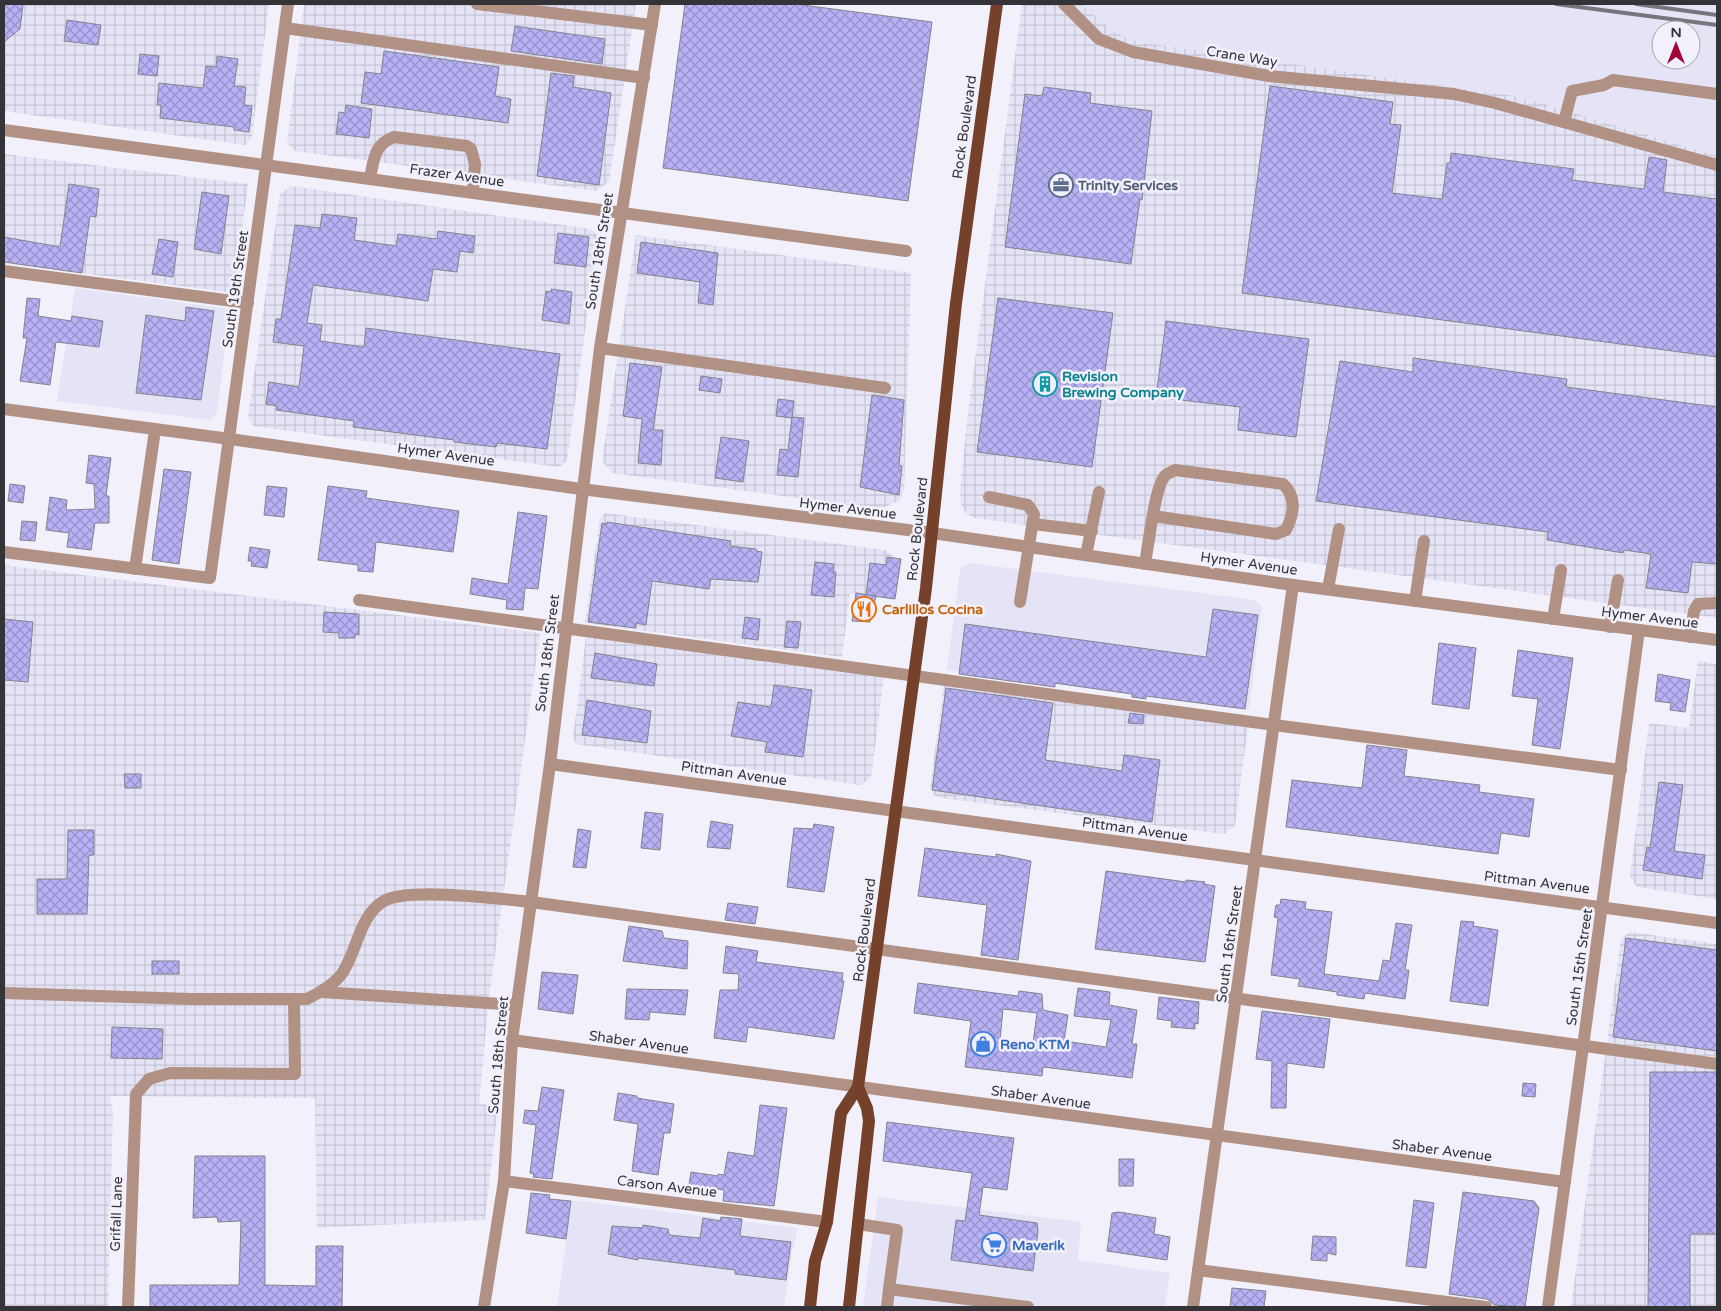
<svg xmlns="http://www.w3.org/2000/svg" width="1721" height="1311" viewBox="0 0 1721 1311" font-family="'Varela Round',sans-serif">
  <defs>
    <pattern id="industrial-grid" width="8" height="8" patternUnits="userSpaceOnUse" patternTransform="scale(1.25)"><rect width="8" height="8" fill="#e5e4f6"/><path d="M0 4h8M4 0v8" fill="none" stroke="#c5c4d4"/></pattern>
    <pattern id="building-cross-hatch" width="8" height="8" patternUnits="userSpaceOnUse" patternTransform="scale(1.25)"><rect width="8" height="8" fill="#b7b1f5"/><path d="M0 0l8 8M0 8l8-8" fill="none" stroke="#9691c7"/></pattern>
  </defs>
  <rect width="100%" height="100%" fill="#f1f0fb"/>
  <!-- built -->
  <g fill="#e5e4f6" fill-rule="evenodd">
    <path d="M1081,4H1717V156L1521,97L1139,42L1116,33ZM1661,30H1691V60H1661Z"/>
    <polygon points="75,288 230,309 217,413 210,420 57,401"/>
    <polygon points="969,563 1255,600 1262,607 1249,710 947,670 960,569"/>
    <polygon points="878,1197 1081,1222 1078,1260 1170,1273 1165,1307 863,1307"/>
    <polygon points="572,1200 798,1228 792,1253 784,1307 557,1306"/>
  </g>
  <!-- industrial -->
  <g fill="url(#industrial-grid)">
    <polygon points="4,4 269,4 252,137 245,145 4,111"/>
    <polygon points="304,4 636,4 609,182 596,191 295,151 287,143"/>
    <polygon points="1022,4 1081,4 1116,33 1139,42 1521,97 1717,156 1717,618 974,518 966,513 961,505 960,491 967,421"/>
    <polygon points="4,154 248,184 234,293 4,263"/>
    <polygon points="291,186 591,229 598,237 567,461 559,467 253,426 248,417 280,194"/>
    <polygon points="636,235 911,273 904,490 899,501 880,509 612,473 602,461"/>
    <polygon points="605,513 885,550 899,560 894,598 850,593 842,657 585,623 600,518"/>
    <polygon points="4,565 540,633 489,997 479,1104 498,1106 485,1220 317,1228 315,1098 110,1096 113,1111 108,1307 4,1307"/>
    <polygon points="586,636 884,677 871,778 860,785 576,744 573,738"/>
    <polygon points="1698,661 1717,664 1717,899 1637,887 1630,877 1649,723 1689,728"/>
    <polygon points="944,684 1248,726 1235,826 1224,834 941,798 934,795 930,788"/>
    <polygon points="1630,932 1717,944 1717,1307 1571,1307 1621,939"/>
  </g>
  <!-- building -->
  <g fill="url(#building-cross-hatch)" stroke="#84838d" fill-rule="evenodd">
    <polygon points="4,4 23,4 20,29 4,42"/>
    <polygon points="685,4 795,4 932,22 908,201 663,168"/>
    <polygon points="67,20 101,25 98,45 64,41"/>
    <polygon points="515,26 605,39 602,64 511,51"/>
    <polygon points="384,51 499,67 495,96 511,99 508,123 361,103 365,72 381,74"/>
    <polygon points="140,54 159,56 157,76 138,74"/>
    <polygon points="217,56 238,59 234,86 246,87 244,105 252,106 249,132 234,130 234,127 160,118 161,105 157,105 159,83 203,88 206,66 216,67"/>
    <polygon points="551,73 574,76 573,87 611,93 599,185 537,176"/>
    <polygon points="1270,86 1393,102 1390,124 1401,125 1392,193 1442,199 1447,163 1450,163 1451,153 1574,169 1572,180 1644,189 1649,157 1667,160 1663,192 1717,199 1717,357 1242,293"/>
    <polygon points="1044,87 1091,93 1090,103 1152,111 1142,200 1140,199 1131,264 1005,247 1025,94 1042,96"/>
    <polygon points="346,105 372,109 369,138 336,134 339,112 345,113"/>
    <polygon points="69,184 99,189 96,217 90,216 82,273 4,262 4,237 60,247"/>
    <polygon points="202,192 229,196 221,254 194,249"/>
    <polygon points="322,214 357,218 354,240 396,246 398,234 437,239 438,231 475,236 473,253 460,251 457,272 433,269 428,301 313,285 307,323 322,325 320,341 364,347 366,328 560,354 547,449 497,443 496,447 454,442 454,440 353,427 354,421 276,410 277,406 266,404 269,382 299,387 304,346 273,342 276,319 281,319 295,225 320,228"/>
    <polygon points="558,233 589,237 586,267 554,263"/>
    <polygon points="159,239 178,242 173,277 152,274"/>
    <polygon points="641,242 718,253 713,305 698,303 700,282 637,273"/>
    <polygon points="551,289 572,292 569,324 542,320 546,291 551,292"/>
    <polygon points="27,298 40,299 38,316 71,321 72,316 103,321 99,347 56,342 50,385 20,381 27,338 23,338"/>
    <polygon points="998,298 1113,313 1092,467 977,452"/>
    <polygon points="186,307 214,311 201,400 136,393 146,315 185,321"/>
    <polygon points="1166,321 1309,339 1296,437 1238,430 1240,407 1156,397"/>
    <polygon points="1413,358 1567,379 1566,387 1717,407 1717,564 1692,562 1688,593 1646,588 1651,554 1624,550 1623,553 1547,540 1548,532 1316,501 1340,361 1413,372"/>
    <polygon points="630,363 662,367 653,430 663,430 661,465 638,463 642,419 623,416"/>
    <polygon points="701,376 722,379 720,393 699,390"/>
    <polygon points="872,395 904,400 899,466 902,466 899,495 860,487"/>
    <polygon points="778,399 794,401 792,418 776,416"/>
    <polygon points="792,417 804,418 798,477 777,475 780,449 788,450"/>
    <polygon points="721,437 749,441 743,482 715,478"/>
    <polygon points="89,455 111,458 106,496 109,496 109,523 95,523 91,550 67,547 69,533 46,530 50,497 67,500 66,510 95,509 94,484 86,483"/>
    <polygon points="164,469 191,472 179,564 152,560"/>
    <polygon points="10,484 25,486 23,503 8,501"/>
    <polygon points="267,486 287,488 284,517 264,515"/>
    <polygon points="328,486 367,491 366,498 459,511 453,552 376,542 373,572 358,571 358,565 318,560"/>
    <polygon points="518,512 547,516 538,589 525,588 523,610 506,609 507,600 470,594 472,578 508,584"/>
    <polygon points="22,521 37,522 35,541 20,540"/>
    <polygon points="607,522 731,541 730,546 756,549 756,551 762,552 758,582 711,579 709,589 652,581 646,625 636,623 636,628 588,622 602,523 607,524"/>
    <polygon points="250,547 270,550 267,568 251,566 252,561 248,561"/>
    <polygon points="887,557 901,559 895,599 866,595 870,563 886,565"/>
    <polygon points="815,562 834,564 833,572 836,572 834,597 811,595"/>
    <polygon points="856,593 876,596 870,622 852,621"/>
    <polygon points="1213,609 1258,615 1245,709 1146,696 1146,699 1132,697 1132,694 1055,683 1055,687 959,674 965,624 1206,657"/>
    <polygon points="324,612 359,614 359,635 355,634 355,638 339,638 339,633 323,632"/>
    <polygon points="745,617 760,619 758,640 742,638"/>
    <polygon points="4,619 33,622 28,682 4,680"/>
    <polygon points="787,621 801,622 798,648 784,647"/>
    <polygon points="1439,643 1476,648 1469,709 1432,704"/>
    <polygon points="1518,650 1573,658 1560,749 1532,745 1538,699 1512,696"/>
    <polygon points="595,653 657,664 654,686 591,678"/>
    <polygon points="1658,674 1690,680 1685,712 1670,710 1671,703 1655,701"/>
    <polygon points="774,685 812,690 803,757 765,752 767,742 731,736 738,702 771,707"/>
    <polygon points="946,688 1053,703 1045,760 1122,771 1124,755 1160,760 1152,822 932,790"/>
    <polygon points="587,700 651,711 647,743 582,735"/>
    <polygon points="1130,713 1144,715 1143,724 1128,723"/>
    <polygon points="1367,745 1407,750 1404,776 1480,785 1479,792 1534,799 1529,837 1501,833 1498,854 1286,827 1292,780 1362,788"/>
    <polygon points="124,774 141,774 141,788 125,788"/>
    <polygon points="1659,782 1683,785 1674,851 1705,855 1702,879 1643,870 1647,847 1650,848"/>
    <polygon points="645,812 663,814 660,850 641,848"/>
    <polygon points="711,821 733,825 730,849 707,847"/>
    <polygon points="814,824 834,827 824,892 787,887 794,828 813,829"/>
    <polygon points="578,829 591,831 586,868 573,867"/>
    <polygon points="68,830 94,830 94,855 89,855 87,914 37,914 37,879 67,879"/>
    <polygon points="925,848 996,857 996,854 1031,861 1018,960 981,955 987,905 918,896"/>
    <polygon points="1106,871 1186,882 1186,880 1205,882 1204,884 1215,886 1205,962 1095,949"/>
    <polygon points="1281,899 1306,902 1305,909 1332,912 1324,974 1379,981 1383,960 1390,961 1396,923 1412,925 1405,970 1409,970 1405,999 1365,993 1364,999 1337,995 1337,992 1298,986 1300,979 1271,975 1278,918 1274,917 1276,905 1280,905"/>
    <polygon points="728,903 758,907 755,924 725,920"/>
    <polygon points="1461,921 1474,922 1473,926 1498,930 1488,1006 1450,1001"/>
    <polygon points="629,926 662,931 664,938 688,941 687,969 623,961"/>
    <polygon points="1626,938 1717,950 1717,1051 1613,1037"/>
    <polygon points="726,946 758,951 756,962 843,973 842,981 844,981 834,1039 748,1027 746,1042 714,1038 720,990 738,990 739,974 723,973"/>
    <rect x="152" y="961" width="27" height="13"/>
    <polygon points="542,972 578,975 573,1014 538,1009"/>
    <path d="M918,983L1018,996L1019,991L1042,994L1043,1010L1068,1015L1064,1041L1106,1047L1111,1020L1074,1016L1078,988L1110,992L1109,1005L1137,1010L1132,1044H1137L1132,1078L1043,1067L1042,1076L965,1067L971,1021L914,1013ZM1003,1009L1037,1013L1033,1043L1000,1040Z"/>
    <polygon points="627,989 688,990 685,1015 650,1012 649,1020 625,1019"/>
    <polygon points="1159,997 1199,1002 1198,1024 1195,1023 1195,1029 1171,1027 1172,1021 1157,1019"/>
    <polygon points="1262,1011 1330,1019 1324,1068 1287,1063 1286,1108 1271,1108 1272,1061 1256,1059"/>
    <polygon points="112,1027 163,1029 162,1059 111,1058"/>
    <polygon points="1650,1072 1717,1072 1717,1234 1690,1234 1690,1307 1648,1307"/>
    <polygon points="1523,1083 1536,1084 1535,1097 1522,1096"/>
    <polygon points="542,1087 564,1090 552,1179 533,1177 534,1174 530,1173 536,1125 523,1123 525,1110 538,1111"/>
    <polygon points="618,1093 637,1096 637,1098 674,1104 670,1133 664,1133 658,1175 632,1171 638,1124 614,1120"/>
    <polygon points="760,1105 787,1108 774,1206 723,1201 724,1190 689,1185 691,1172 718,1176 718,1174 724,1175 728,1152 754,1156"/>
    <polygon points="887,1122 1014,1138 1007,1190 983,1187 979,1215 1037,1223 1038,1231 1033,1271 951,1260 956,1220 965,1221 972,1173 883,1161"/>
    <polygon points="195,1156 265,1156 265,1285 316,1286 316,1246 343,1246 342,1307 150,1307 150,1285 239,1285 241,1221 218,1222 217,1217 193,1218"/>
    <polygon points="1119,1159 1134,1159 1133,1186 1119,1186"/>
    <polygon points="1463,1192 1534,1201 1539,1208 1525,1307 1494,1305 1487,1299 1449,1294"/>
    <polygon points="531,1193 550,1195 549,1199 571,1201 566,1239 526,1233"/>
    <polygon points="1414,1200 1434,1203 1426,1268 1406,1266"/>
    <polygon points="1119,1212 1156,1218 1154,1234 1170,1237 1167,1260 1107,1251 1112,1213"/>
    <polygon points="721,1217 742,1219 740,1236 791,1242 786,1280 735,1274 735,1270 638,1258 638,1260 608,1254 612,1226 643,1228 643,1225 668,1229 669,1235 700,1238 703,1218 720,1221"/>
    <polygon points="1313,1236 1336,1237 1336,1255 1327,1253 1327,1261 1311,1260"/>
    <polygon points="1232,1288 1266,1291 1264,1307 1230,1307"/>
  </g>
  <g fill="none" stroke-linecap="round" stroke-linejoin="round">
    <!-- minor -->
    <g stroke="#b19184" stroke-width="12">
      <polyline points="477,4 652,25"/>
      <polyline points="1064,4 1099,39 1133,52 1269,76 1454,94 1495,103 1717,165"/>
      <polyline points="285,28 644,78"/>
      <polyline points="1564,122 1572,91 1604,85 1613,80 1717,94"/>
      <polyline points="4,130 906,251"/>
      <path d="M370,178C374,160 374,144 394,137L467,146L471,149L475,164L473,192"/>
      <polyline points="4,271 248,303"/>
      <polyline points="600,348 885,388"/>
      <polyline points="4,409 230,439 581,489 932,533 1293,585 1717,640"/>
      <polyline points="989,497 1028,505 1034,514 1020,602"/>
      <polyline points="1033,524 1092,531"/>
      <polyline points="4,552 210,578 288,4"/>
      <polyline points="1086,555 1099,492"/>
      <path d="M1145,564C1148,548 1155,485 1165,476C1167,473 1172,472 1175,470L1283,484C1297,497 1294,514 1286,530L1276,534L1153,516"/>
      <polyline points="135,569 155,430"/>
      <polyline points="1328,589 1339,529"/>
      <polyline points="359,600 1274,725 1621,770"/>
      <polyline points="1415,601 1424,541"/>
      <polyline points="1553,619 1561,570"/>
      <polyline points="1610,627 1618,580"/>
      <polyline points="1690,637 1694,611 1698,604 1717,603"/>
      <polyline points="550,764 1717,923"/>
      <polyline points="322,992 517,1005"/>
      <path d="M4,993L191,999H307C319,993 332,986 341,975C357,953 359,915 384,901C407,887 502,899 531,902L1717,1064"/>
      <polyline points="512,1040 1565,1182"/>
      <polyline points="504,1181 827,1222"/>
      <polyline points="858,1224 897,1230 889,1289 1028,1307"/>
      <polyline points="1198,1270 1486,1307"/>
      <polyline points="128,1307 136,1094 149,1079 170,1073 295,1074 294,999"/>
      <polyline points="484,1307 504,1181 512,1040 550,764 600,348 655,4"/>
      <polyline points="887,1307 889,1289"/>
      <polyline points="1193,1307 1293,585"/>
      <polyline points="1548,1307 1639,630"/>
    </g>
    <!-- major -->
    <g stroke="#76412b" stroke-width="12">
      <polyline points="810,1307 815,1261 827,1222 841,1113 858,1087 926,588 956,303 997,4"/>
      <polyline points="849,1307 869,1121 867,1108 858,1087"/>
    </g>
    <!-- rail -->
    <g stroke="#76767c" stroke-width="4">
      <polyline points="1556,4 1717,25"/>
      <polyline points="1636,4 1717,15"/>
    </g>
  </g>
  <!-- icons -->
  <defs>
    <symbol id="office-ring" viewBox="-11 -11 22 22"><circle r="9.5" fill="#f1f0fb" stroke="#5c6f8a" stroke-width="1.5"/><path d="M-6-3h4V-5.5h4V-3h4V5H-6ZM-1-4.5V-3h2v-1.5ZM-6 0V1H6V0Z" fill="#5c6f8a"/></symbol>
    <symbol id="building-ring" viewBox="-11 -11 22 22"><circle r="9.5" fill="#f1f0fb" stroke="#0f9aa8" stroke-width="1.5"/><path d="M-4-6H4V6H1V3H-1V6H-4ZM-2.5-4.3h1.7v1.8h-1.7ZM.8-4.3h1.7v1.8H.8ZM-2.5-1h1.7V.8h-1.7ZM.8-1h1.7V.8H.8Z" fill="#0f9aa8"/></symbol>
    <symbol id="restaurant-ring" viewBox="-11 -11 22 22"><circle r="9.5" fill="#f1f0fb" stroke="#e8710a" stroke-width="1.5"/><path d="M-5-6h1v4h1v-4h1v4h1v-4h1v5L-1.5 .5V6h-2V.5L-5-1ZM5-6V6H3V1.5H1.5Q1.5-4 5-6Z" fill="#e8710a"/></symbol>
    <symbol id="shop-ring" viewBox="-11 -11 22 22"><circle r="9.5" fill="#f1f0fb" stroke="#3f7fe0" stroke-width="1.5"/><path d="M-5-2.5h2.3a2.7 3.5 0 0 1 5.4 0H5L5.5 6h-11ZM-1.5-2.5h3a1.5 2.3 0 0 0-3 0Z" fill="#3f7fe0"/></symbol>
    <symbol id="supermarket-ring" viewBox="-11 -11 22 22"><circle r="9.5" fill="#f1f0fb" stroke="#3f7fe0" stroke-width="1.5"/><path d="M-6-5.5h2.5l.6 2H6L4.5 2H-2.5L-4.4-4H-6ZM-1.5 3.2a1.3 1.3 0 1 0 .1 0ZM3 3.2a1.3 1.3 0 1 0 .1 0Z" fill="#3f7fe0"/></symbol>
  </defs>
  <g fill-rule="evenodd">
    <use href="#office-ring" x="1047" y="171" width="28" height="28"/>
    <use href="#building-ring" x="1031" y="370" width="28" height="28"/>
    <use href="#restaurant-ring" x="850" y="595" width="28" height="28"/>
    <use href="#shop-ring" x="969" y="1030" width="28" height="28"/>
    <use href="#supermarket-ring" x="980" y="1231" width="28" height="28"/>
  </g>
  <g text-anchor="middle" stroke-width="5" stroke-linejoin="round" paint-order="stroke">
    <!-- street labels -->
    <g font-size="14" fill="#343438" stroke="#f1f0fb">
      <text transform="translate(1242 56) rotate(9)" y="5">Crane Way</text>
      <text transform="translate(964 127) rotate(-82)" y="5">Rock Boulevard</text>
      <text transform="translate(457 175) rotate(8)" y="5">Frazer Avenue</text>
      <text transform="translate(599 251) rotate(-81)" y="5">South 18th Street</text>
      <text transform="translate(235 289) rotate(-82)" y="5">South 19th Street</text>
      <text transform="translate(446 454) rotate(8)" y="5">Hymer Avenue</text>
      <text transform="translate(848 508) rotate(7)" y="5">Hymer Avenue</text>
      <text transform="translate(917 529) rotate(-84)" y="5">Rock Boulevard</text>
      <text transform="translate(1249 563) rotate(8)" y="5">Hymer Avenue</text>
      <text transform="translate(1650 617) rotate(7)" y="5">Hymer Avenue</text>
      <text transform="translate(547 653) rotate(-83)" y="5">South 18th Street</text>
      <text transform="translate(734 773) rotate(8)" y="5">Pittman Avenue</text>
      <text transform="translate(1135 829) rotate(8)" y="5">Pittman Avenue</text>
      <text transform="translate(1537 882) rotate(7)" y="5">Pittman Avenue</text>
      <text transform="translate(864 930) rotate(-83)" y="5">Rock Boulevard</text>
      <text transform="translate(1229 944) rotate(-82)" y="5">South 16th Street</text>
      <text transform="translate(1579 967) rotate(-82)" y="5">South 15th Street</text>
      <text transform="translate(639 1042) rotate(8)" y="5">Shaber Avenue</text>
      <text transform="translate(498 1055) rotate(-85)" y="5">South 18th Street</text>
      <text transform="translate(1041 1097) rotate(8)" y="5">Shaber Avenue</text>
      <text transform="translate(1442 1150) rotate(7)" y="5">Shaber Avenue</text>
      <text transform="translate(667 1186) rotate(7)" y="5">Carson Avenue</text>
      <text transform="translate(116 1214) rotate(-88)" y="5">Grifall Lane</text>
    </g>
    <!-- service labels -->
    <g font-size="14" font-weight="bold" fill="#4e5e75" stroke="#f1f0fb" text-anchor="start">
      <text x="1078" y="190">Trinity Services</text>
    </g>
    <!-- culture labels -->
    <g font-size="14" font-weight="bold" fill="#0d838f" stroke="#f1f0fb" text-anchor="start">
      <text x="1062" y="381">Revision<tspan x="1062" dy="16">Brewing Company</tspan></text>
    </g>
    <!-- food labels -->
    <g font-size="14" font-weight="bold" fill="#c56008" stroke="#f1f0fb" text-anchor="start">
      <text x="882" y="614">Carlillos Cocina</text>
    </g>
    <!-- shop labels -->
    <g font-size="14" font-weight="bold" fill="#366cbe" stroke="#f1f0fb" text-anchor="start">
      <text x="1000" y="1049">Reno KTM</text>
      <text x="1012" y="1250">Maverik</text>
    </g>
  </g>
  <!-- border -->
  <rect width="1721" height="1311" fill="none" stroke="#343438" stroke-width="10"/>
  <!-- north arrow -->
  <g transform="translate(1676 45)"><circle r="24" fill="#f1f0fb" stroke="#a5a5ad"/>
  <path d="M0-4L9 19L0 12L-9 19Z" fill="#a20237"/>
  <text y="-8" font-size="14" font-weight="bold" text-anchor="middle" fill="#343438">N</text>
  </g>
</svg>
